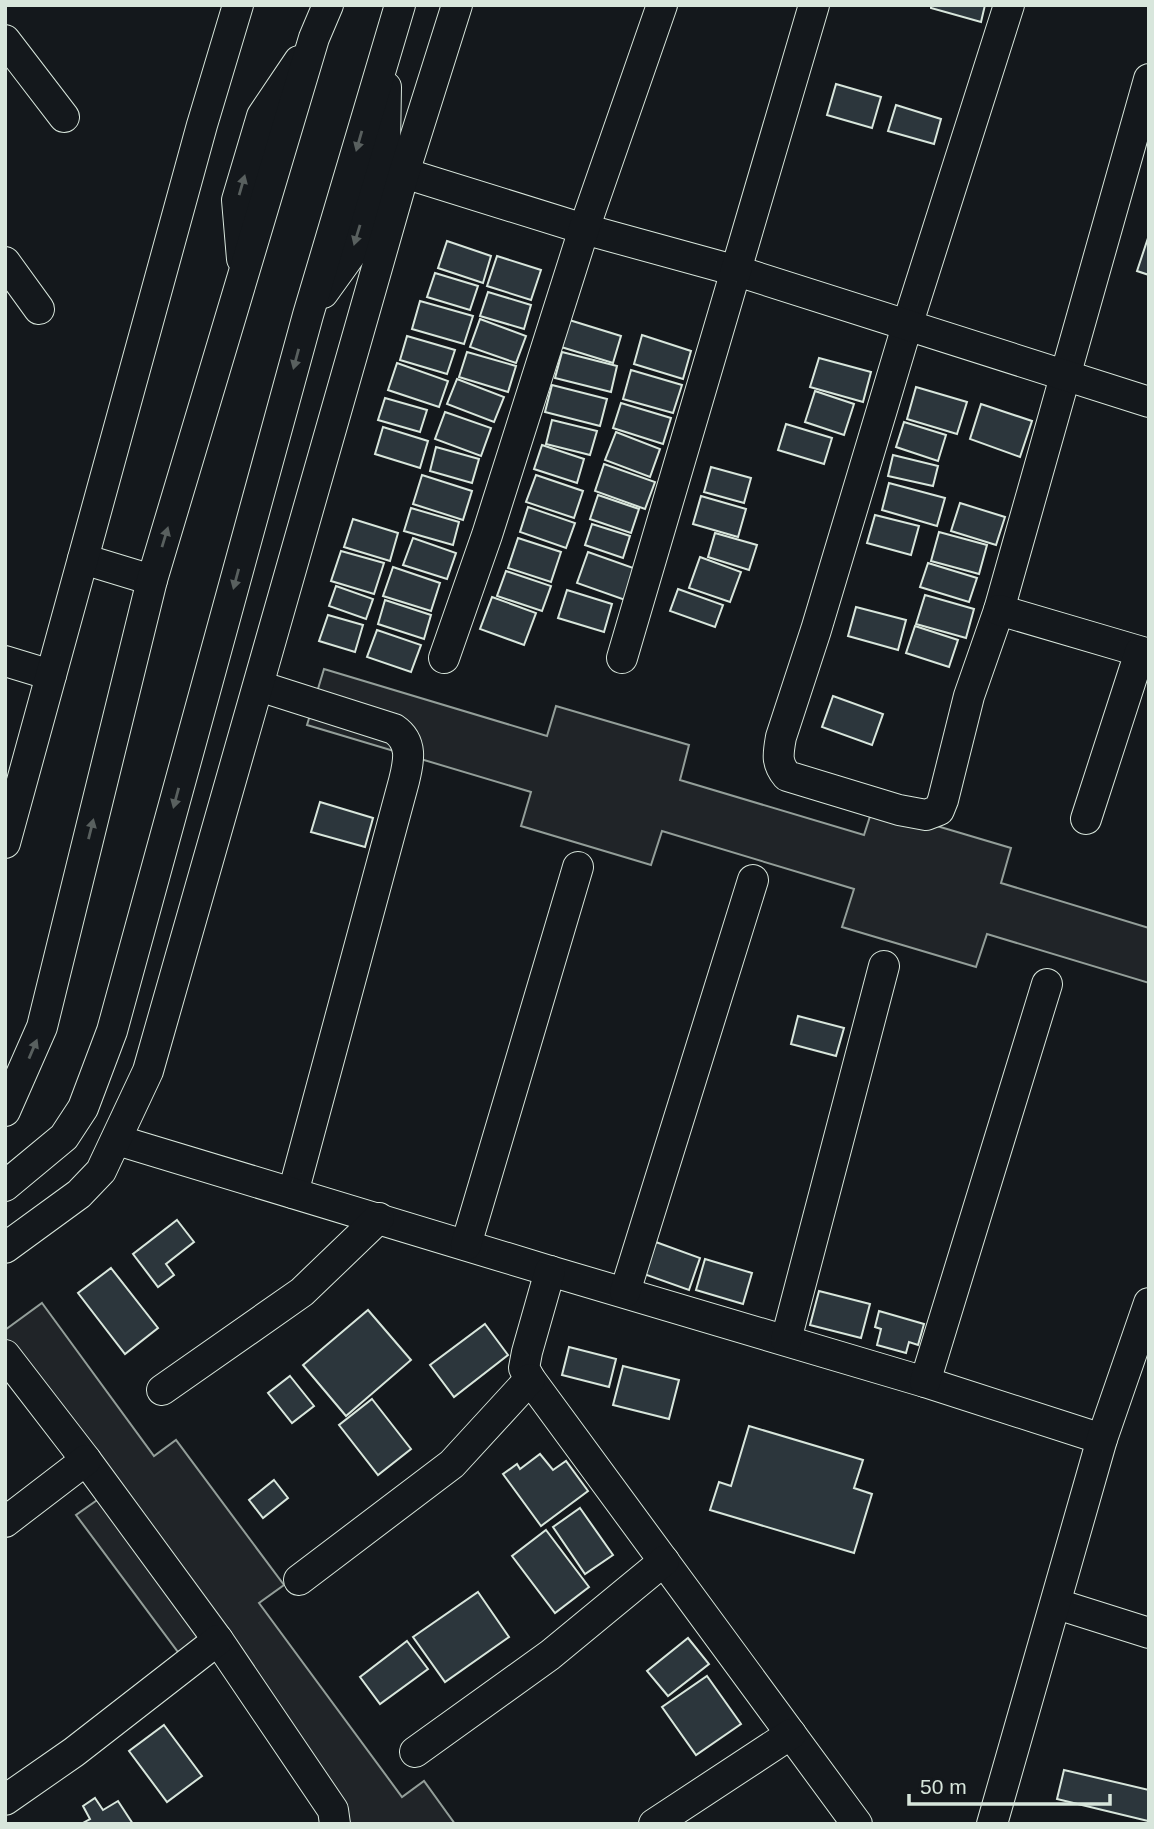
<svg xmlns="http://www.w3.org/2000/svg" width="1154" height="1829" viewBox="0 0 1154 1829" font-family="Arial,sans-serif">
  <rect width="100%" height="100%" fill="#14181c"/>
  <!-- green -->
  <g fill="#202428" stroke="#939e99" stroke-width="2">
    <polygon points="324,669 547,736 556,706 689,745 680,780 864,835 873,807 1011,848 1001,883 1149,928 1149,983 987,934 976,967 842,927 854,889 662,831 651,865 521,826 531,792 307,725"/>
    <polygon points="42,1303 154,1456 176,1440 284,1585 259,1603 402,1797 424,1781 455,1824 347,1824 208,1636 181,1656 76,1515 100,1498 5,1369 5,1330"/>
  </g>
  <!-- building -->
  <g fill="#2c363c" stroke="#d8e6dc" stroke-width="2">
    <polygon points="931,5 985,5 981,22 931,8"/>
    <polygon points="836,84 881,97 872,128 827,115"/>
    <polygon points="896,105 941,119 934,144 888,131"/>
    <polygon points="1148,238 1149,238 1149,275 1137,271"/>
    <polygon points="447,241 491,256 483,283 438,268"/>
    <polygon points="497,256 541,270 531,300 487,286"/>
    <polygon points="435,273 478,286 470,310 427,297"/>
    <polygon points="488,292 531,305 524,329 480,316"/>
    <polygon points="420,301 473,316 464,344 412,329"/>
    <polygon points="480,319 526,336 516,363 470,347"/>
    <polygon points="566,319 621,336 613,363 558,346"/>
    <polygon points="642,335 691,351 683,379 634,364"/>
    <polygon points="407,336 455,350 447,374 400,360"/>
    <polygon points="467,352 516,366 508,392 459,377"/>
    <polygon points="562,352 617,366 611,392 555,378"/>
    <polygon points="819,358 871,372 863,402 810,387"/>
    <polygon points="397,363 448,381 439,407 388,390"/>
    <polygon points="631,370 682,385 673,413 623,399"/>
    <polygon points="457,379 504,397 494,422 447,404"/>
    <polygon points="552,385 607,399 600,426 545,412"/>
    <polygon points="916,387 967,402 957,434 907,419"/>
    <polygon points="815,391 854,404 844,435 805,422"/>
    <polygon points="385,398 427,410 420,432 378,420"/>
    <polygon points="621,403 671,418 663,444 613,428"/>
    <polygon points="981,404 1032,421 1020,457 970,439"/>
    <polygon points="445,412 491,428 481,456 435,439"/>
    <polygon points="552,420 597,431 590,455 546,444"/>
    <polygon points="904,422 946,435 938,461 896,447"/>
    <polygon points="786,424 832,438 824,464 778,450"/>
    <polygon points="383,427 428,441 420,468 375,454"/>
    <polygon points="616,432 660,449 650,477 605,460"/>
    <polygon points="542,445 584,459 577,483 534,469"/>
    <polygon points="436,447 479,459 472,483 430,471"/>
    <polygon points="893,455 938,466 933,486 888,476"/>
    <polygon points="604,464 655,482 645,509 595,491"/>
    <polygon points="711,467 751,478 744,503 704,492"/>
    <polygon points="422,475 472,491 463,520 413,504"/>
    <polygon points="536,475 583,491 574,518 526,502"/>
    <polygon points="889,483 945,498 937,526 882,510"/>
    <polygon points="598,495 639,509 631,533 590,519"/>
    <polygon points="701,496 746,509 738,537 693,524"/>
    <polygon points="960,503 1005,517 996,545 951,531"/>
    <polygon points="528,507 575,523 566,548 520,532"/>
    <polygon points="411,508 459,522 453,545 404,531"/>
    <polygon points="875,515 919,526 911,555 867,543"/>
    <polygon points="353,519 398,533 390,561 344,547"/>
    <polygon points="592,524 630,536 623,558 585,545"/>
    <polygon points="939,532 987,545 979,574 931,561"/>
    <polygon points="715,533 757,545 749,570 708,557"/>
    <polygon points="413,538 456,553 447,579 403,565"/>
    <polygon points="518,538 561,552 551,582 508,568"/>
    <polygon points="341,551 384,563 374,594 331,581"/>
    <polygon points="588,552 639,570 628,601 577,583"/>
    <polygon points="700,557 741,572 730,602 689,588"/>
    <polygon points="928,563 977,578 969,602 920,587"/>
    <polygon points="393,567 440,583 431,611 383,596"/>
    <polygon points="506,571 551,586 542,611 497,596"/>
    <polygon points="336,586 373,599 366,619 329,606"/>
    <polygon points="678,589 723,605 715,627 670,611"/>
    <polygon points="567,590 612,604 604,632 558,618"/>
    <polygon points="925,595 974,609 966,638 916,624"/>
    <polygon points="492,597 536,613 524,645 480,629"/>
    <polygon points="385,600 431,615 424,639 378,624"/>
    <polygon points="856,607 906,620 898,650 848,636"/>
    <polygon points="328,615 363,625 355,652 319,641"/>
    <polygon points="915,626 958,640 949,667 906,653"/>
    <polygon points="377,630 421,645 411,672 367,657"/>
    <polygon points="833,696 883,714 872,745 822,727"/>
    <polygon points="320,802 373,818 365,847 311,832"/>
    <polygon points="798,1016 844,1028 836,1056 791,1044"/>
    <polygon points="177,1220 194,1242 166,1264 174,1275 158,1287 133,1254"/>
    <polygon points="653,1241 700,1258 689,1290 641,1273"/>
    <polygon points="705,1259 752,1273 743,1304 696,1290"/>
    <polygon points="111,1268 158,1328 125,1354 78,1293"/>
    <polygon points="819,1291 870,1304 861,1338 810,1325"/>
    <polygon points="368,1310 411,1360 346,1416 303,1365"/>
    <polygon points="879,1311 924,1324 918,1345 909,1342 906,1353 877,1345 881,1329 875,1327"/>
    <polygon points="485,1324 508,1355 454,1397 430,1365"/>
    <polygon points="569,1347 616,1359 609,1387 562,1375"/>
    <polygon points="623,1366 679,1380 669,1419 613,1405"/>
    <polygon points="290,1376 314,1406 292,1423 268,1393"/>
    <polygon points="372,1399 411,1449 378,1475 339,1425"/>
    <polygon points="749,1426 863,1460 854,1488 872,1494 854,1553 710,1510 719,1482 731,1486"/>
    <polygon points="540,1454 553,1470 566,1461 588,1491 541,1526 503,1474 517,1464 520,1469"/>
    <polygon points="274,1480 288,1498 263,1518 249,1500"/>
    <polygon points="580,1508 613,1555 585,1574 553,1527"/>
    <polygon points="546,1530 589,1587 555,1613 512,1556"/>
    <polygon points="478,1592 509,1637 445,1682 413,1637"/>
    <polygon points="688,1638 709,1664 668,1696 647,1671"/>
    <polygon points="407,1641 428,1669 380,1704 360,1677"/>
    <polygon points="707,1676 741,1724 696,1755 662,1707"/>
    <polygon points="164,1725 202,1776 167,1802 129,1751"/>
    <polygon points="1064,1770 1149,1790 1148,1821 1057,1799"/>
    <polygon points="95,1798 103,1810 118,1801 133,1824 81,1824 90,1819 83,1806"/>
  </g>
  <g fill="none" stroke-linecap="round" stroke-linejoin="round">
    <defs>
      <g id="minor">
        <path d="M1009,5L907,326L816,630L781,737C778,754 776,763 787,776L899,810L926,815L939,810L943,800L969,696L999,610L1149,79"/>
        <polyline points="5,40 64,117"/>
        <polyline points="404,173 584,229 737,271 1149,402"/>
        <polyline points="242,259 237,200 262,116 299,61"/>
        <polyline points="5,262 39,309"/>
        <polyline points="323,293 351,254 385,144 386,87"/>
        <polyline points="83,559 152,580"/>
        <polyline points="999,610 1149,654"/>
        <polyline points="444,658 487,535 584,229 662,5"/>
        <polyline points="622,658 814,5"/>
        <polyline points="5,661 51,675"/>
        <path d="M259,686L394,729C413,742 409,761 404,781L293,1193"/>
        <polyline points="1086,819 1140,652"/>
        <polyline points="5,843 202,125 238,5"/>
        <polyline points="5,1111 42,1027 152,580 314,38 328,5"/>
        <polyline points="117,1140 550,1271 925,1382 1102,1439"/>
        <polyline points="5,1186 64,1137 83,1108 112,1031 308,315 400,5"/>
        <polyline points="466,1245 578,867"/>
        <polyline points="5,1248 79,1194 101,1171 148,1071 404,173 457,5"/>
        <polyline points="550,1271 527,1352 524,1368 530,1379 857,1824"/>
        <polyline points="625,1292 753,880"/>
        <polyline points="786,1340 884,966"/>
        <polyline points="5,1355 86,1460 218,1640 333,1810 335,1824"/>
        <polyline points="925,1382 1047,984"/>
        <polyline points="162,1390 302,1292 379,1218"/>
        <polyline points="5,1522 86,1460"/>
        <polyline points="299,1580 452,1464 530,1379"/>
        <polyline points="1057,1604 1149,1633"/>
        <polyline points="415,1752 550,1655 664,1561"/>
        <polyline points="5,1800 74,1752 218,1640"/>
        <polyline points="654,1824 791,1734"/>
        <polyline points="992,1824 1102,1439 1149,1303"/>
      </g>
    </defs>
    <!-- minor casing -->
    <use href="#minor" stroke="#d8e6dc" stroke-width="32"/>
    <!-- minor -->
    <use href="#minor" stroke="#14181c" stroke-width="30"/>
  </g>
  <!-- one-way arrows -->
  <defs><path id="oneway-solid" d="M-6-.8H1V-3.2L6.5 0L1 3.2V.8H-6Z" transform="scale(1.75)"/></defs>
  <g fill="#59605f">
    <use href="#oneway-solid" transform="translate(359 141) rotate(106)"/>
    <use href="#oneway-solid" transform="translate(242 185) rotate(-74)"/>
    <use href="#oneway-solid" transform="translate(357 235) rotate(107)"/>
    <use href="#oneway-solid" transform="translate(296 359) rotate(105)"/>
    <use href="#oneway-solid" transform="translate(165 537) rotate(-73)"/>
    <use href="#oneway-solid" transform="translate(236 579) rotate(105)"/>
    <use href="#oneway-solid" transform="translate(176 798) rotate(105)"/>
    <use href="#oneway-solid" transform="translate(91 829) rotate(-76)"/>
    <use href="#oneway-solid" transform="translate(33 1049) rotate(-67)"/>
  </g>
  <!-- border -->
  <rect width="1154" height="1829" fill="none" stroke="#d8e6dc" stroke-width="14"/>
  <!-- scale -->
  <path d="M909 1794v10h201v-10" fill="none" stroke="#d8e6dc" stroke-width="3.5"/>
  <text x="920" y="1794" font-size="21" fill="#d8e6dc" stroke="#14181c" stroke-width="5" paint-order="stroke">50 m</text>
</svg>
